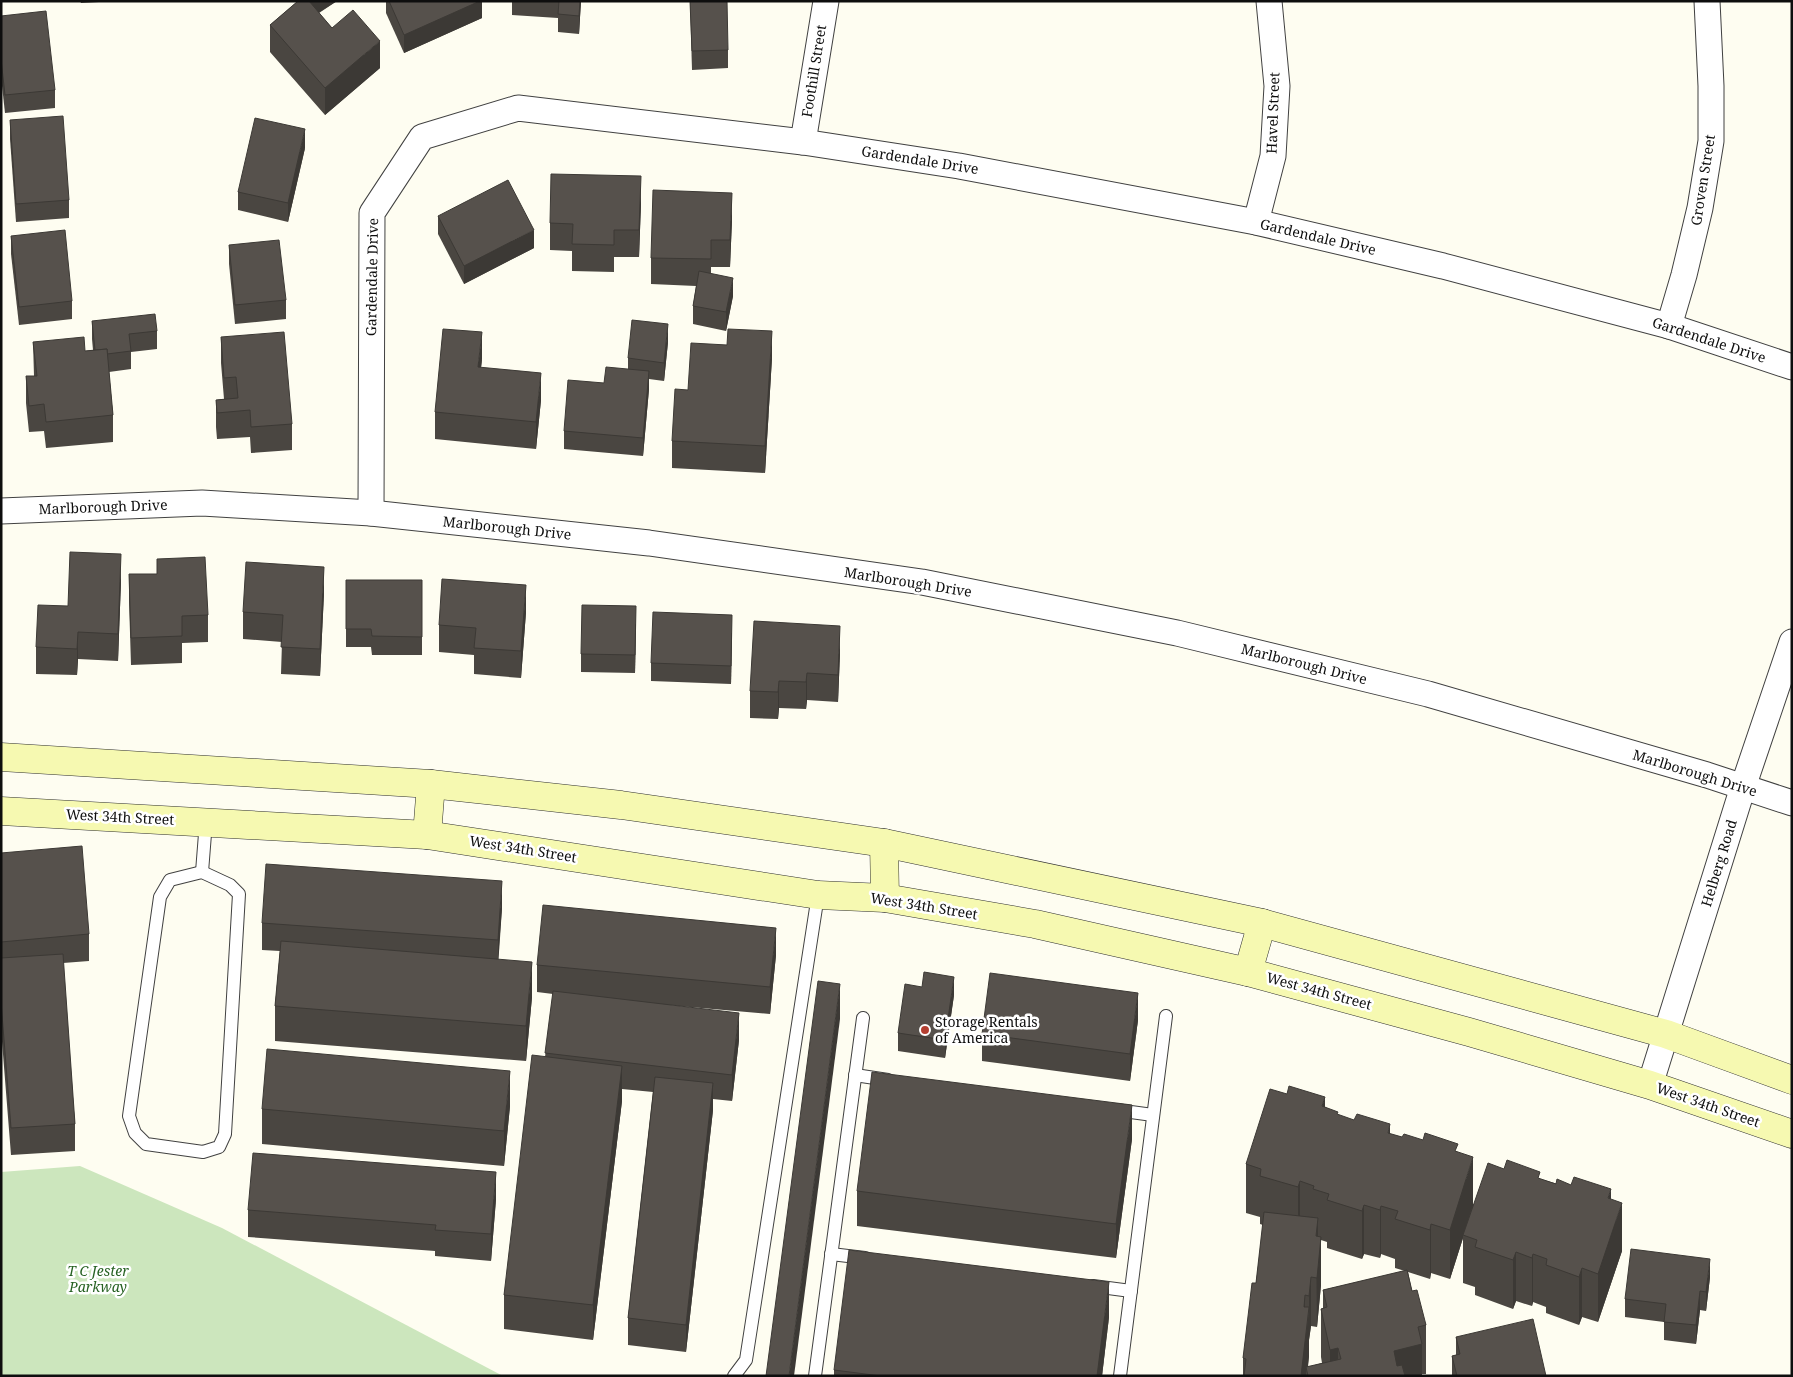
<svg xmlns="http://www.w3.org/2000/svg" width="1793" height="1377" viewBox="0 0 1793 1377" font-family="'Noto Serif',serif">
  <rect width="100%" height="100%" fill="#fefdf1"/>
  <!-- green -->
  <polygon fill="#cce6bd" points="80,1166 222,1228 503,1376 1,1376 1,1172"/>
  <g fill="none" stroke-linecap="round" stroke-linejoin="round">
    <defs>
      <g id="service">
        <polygon points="202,872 230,885 239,894 225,1134 219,1147 203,1152 146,1144 135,1133 129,1116 160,897 170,880"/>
        <polyline points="202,872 206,821"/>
        <polyline points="855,1075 888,1080"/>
        <polyline points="1116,1110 1153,1115"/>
        <polyline points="831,1254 865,1258"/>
        <polyline points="1093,1286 1131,1291"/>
        <polyline points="734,1376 746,1360 818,895"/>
        <polyline points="815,1376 863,1018"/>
        <polyline points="1120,1376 1166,1016"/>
      </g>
      <g id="minor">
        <polyline points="803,142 826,1"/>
        <polyline points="1256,222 1273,156 1277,86 1269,1"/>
        <polyline points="1669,326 1684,275 1700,208 1711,141 1711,86 1707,1"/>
        <polyline points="1,511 202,503 371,513 649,543 922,582 1177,633 1428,694 1707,775 1792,803"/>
        <polyline points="371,513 372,213 422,137 518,108 803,142 959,166 1256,222 1443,266 1669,326 1792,367"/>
        <polyline points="1650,1085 1743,787 1792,642"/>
      </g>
      <g id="secondary">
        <polyline points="1,757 431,784 621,805 884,843 1262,923 1666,1034 1792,1080"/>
        <polyline points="1,811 427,835 818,895 885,898 1035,924 1248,972 1469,1032 1650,1085 1792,1134"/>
        <polyline points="427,835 431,784"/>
        <polyline points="884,843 885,898"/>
        <polyline points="1248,972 1262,923"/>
      </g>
    </defs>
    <!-- service casing -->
    <use href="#service" stroke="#414141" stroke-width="14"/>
    <!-- minor casing -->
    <use href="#minor" stroke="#414141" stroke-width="27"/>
    <!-- secondary casing -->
    <use href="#secondary" stroke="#303030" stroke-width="29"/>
    <!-- service -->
    <use href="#service" stroke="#fff" stroke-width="12"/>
    <!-- minor -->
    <use href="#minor" stroke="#fff" stroke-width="25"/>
    <!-- secondary -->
    <use href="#secondary" stroke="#f6f9b1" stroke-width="28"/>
  </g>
  <!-- wall -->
  <g fill="#4a4641" fill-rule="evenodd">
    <polygon points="80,1 117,1 81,3"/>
    <polygon points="298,1 337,1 319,13 332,28 380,68 325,115 270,52 270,25"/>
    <polygon points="386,1 482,1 482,18 404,53 386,13"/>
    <polygon points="512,1 581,1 579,34 558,32 558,18 512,15"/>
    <polygon points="690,1 728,50 728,68 692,70"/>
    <polygon points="1,16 55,90 55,108 5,113 1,77"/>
    <polygon points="10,120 69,200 69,218 16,222 10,139"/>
    <polygon points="305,148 288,222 238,210 238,192"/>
    <polygon points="641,203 639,257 614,257 614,272 572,271 572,251 550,250 550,223"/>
    <polygon points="438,216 534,248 464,284 438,234"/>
    <polygon points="732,220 730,267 711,267 711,274 733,296 726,331 693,324 693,306 696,286 651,284 651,258"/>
    <polygon points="11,236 72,301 72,319 19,325 11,254"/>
    <polygon points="229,245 286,300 286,319 235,324 229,264"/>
    <polygon points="92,321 157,331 157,349 131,352 131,369 109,372 113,415 113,442 46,448 44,431 29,432 26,403 26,376 34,376 33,342 85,351 93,350 92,339"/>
    <polygon points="221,337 292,424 292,450 251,453 250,437 217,439 216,427 216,400 224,399 221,363"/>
    <polygon points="668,342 664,381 649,379 649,389 643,456 564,449 564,431 628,369 628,358"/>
    <polygon points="772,358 765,473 672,468 672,441 688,390"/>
    <polygon points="482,359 481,368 541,400 536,449 435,439 435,412"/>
    <polygon points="129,574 208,615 208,642 182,643 182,663 131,665 129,601"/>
    <polygon points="346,580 422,580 422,655 372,655 371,647 346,647"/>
    <polygon points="121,581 118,661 78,659 77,675 36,674 36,647 68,606"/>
    <polygon points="324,593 320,676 281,674 282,642 243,639 243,612"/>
    <polygon points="526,612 521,678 474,674 474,655 439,652 439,625"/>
    <polygon points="636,624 635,673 581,672 581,654"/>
    <polygon points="732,633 731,684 651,681 651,663"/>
    <polygon points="840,653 838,702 807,700 806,709 779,708 778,719 750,718 750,691"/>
    <polygon points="1,853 89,934 89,961 63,963 75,1124 75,1151 11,1155 1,1029"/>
    <polygon points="502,908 498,959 532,997 526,1061 275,1041 275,1006 280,951 262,950 262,923"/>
    <polygon points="776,955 770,1014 667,1005 739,1040 732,1101 713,1099 713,1110 686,1352 628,1345 628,1318 653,1092 622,1089 622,1101 593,1340 504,1329 504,1295 545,1057 553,994 537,992 537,965"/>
    <polygon points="954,995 945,1058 898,1051 898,1033"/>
    <polygon points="1138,1020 1130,1081 982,1061 982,1034"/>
    <path d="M1287,1094L1325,1107L1338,1115L1390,1134L1458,1152L1473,1205L1504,1169L1611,1199L1622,1251L1598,1322L1582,1317L1579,1325L1546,1313V1307L1533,1302L1532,1306L1516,1301L1513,1309L1475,1295V1287L1463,1283V1238L1450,1279L1431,1273L1430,1279L1408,1272L1412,1291L1426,1325V1374H1422V1376H1243V1358L1256,1283L1263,1225L1260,1224V1217L1246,1213V1164ZM1321,1240L1327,1242V1248L1362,1259L1364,1254L1380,1258L1381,1254L1395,1259V1268L1405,1271L1323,1290V1308L1321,1309V1357L1322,1363L1308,1367L1309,1356V1340L1311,1326L1317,1327L1321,1285Z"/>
    <polygon points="510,1106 504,1166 262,1144 262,1109"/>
    <polygon points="1132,1139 1116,1258 857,1226 857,1191"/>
    <polygon points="496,1199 491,1261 435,1256 435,1251 248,1237 248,1210"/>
    <polygon points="1710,1277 1706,1311 1700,1310 1696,1344 1664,1340 1664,1322 1625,1317 1625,1299"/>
    <polygon points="1109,1317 1102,1376 834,1376 834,1370"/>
    <polygon points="1456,1337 1546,1376 1452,1376 1452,1356 1456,1355"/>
  </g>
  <!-- shaded-wall -->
  <g fill="#3c3935">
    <polygon points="310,1 337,1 310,18"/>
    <polygon points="480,1 482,1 482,18 404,53 404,35"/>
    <polygon points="580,1 581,1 579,34 579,16"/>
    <polygon points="380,41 380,68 325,115 325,88"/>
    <polygon points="305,129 305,148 288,222 288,203"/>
    <polygon points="641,176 641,203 639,257 639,230"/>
    <polygon points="732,193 732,220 730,267 730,240"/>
    <polygon points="534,230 534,248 464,284 464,266"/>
    <polygon points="733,278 733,296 726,331 726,312"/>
    <polygon points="668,324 668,342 664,381 664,363"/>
    <polygon points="772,331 772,358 765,473 765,446"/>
    <polygon points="482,332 482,359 478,394 478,367"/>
    <polygon points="649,371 649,389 643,456 643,438"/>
    <polygon points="541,373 541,400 536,449 536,422"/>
    <polygon points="121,554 121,581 118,661 118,634"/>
    <polygon points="324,567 324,593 320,676 320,649"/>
    <polygon points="526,585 526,612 521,678 521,651"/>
    <polygon points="636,606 636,624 635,673 635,655"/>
    <polygon points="732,615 732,633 731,684 731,666"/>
    <polygon points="840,626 840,653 838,702 838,675"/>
    <polygon points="78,632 78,659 77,675 77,649"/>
    <polygon points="807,673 807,700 806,709 806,682"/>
    <polygon points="779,681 779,708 778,719 778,692"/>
    <polygon points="502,881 502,908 498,967 498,940"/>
    <polygon points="776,928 776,955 770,1014 770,987"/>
    <polygon points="532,962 532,997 526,1061 526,1026"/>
    <polygon points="954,977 954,995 945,1058 945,1040"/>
    <polygon points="840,984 840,1019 794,1376 789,1376"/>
    <polygon points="1138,993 1138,1020 1130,1081 1130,1054"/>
    <polygon points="739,1013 739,1040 732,1101 732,1075"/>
    <polygon points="622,1066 622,1101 593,1340 593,1305"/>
    <polygon points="510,1071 510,1106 504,1166 504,1131"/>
    <polygon points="713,1083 713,1110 686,1352 686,1325"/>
    <polygon points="1325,1097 1325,1146 1322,1106"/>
    <polygon points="1132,1105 1132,1139 1116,1258 1116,1224"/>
    <polygon points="1390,1124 1390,1173 1388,1133"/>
    <polygon points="1473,1157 1473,1205 1463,1235 1463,1238 1450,1279 1450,1230"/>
    <polygon points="496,1172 496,1199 491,1261 491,1234"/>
    <polygon points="1300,1181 1300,1229 1298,1236 1298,1187"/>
    <polygon points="1611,1189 1611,1235 1622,1203 1622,1251 1598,1322 1598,1274 1608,1198"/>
    <polygon points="1364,1205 1364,1254 1362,1259 1362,1211"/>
    <polygon points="1381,1206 1381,1254 1380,1258 1380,1210"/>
    <polygon points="1318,1218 1318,1266 1321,1237 1321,1285 1317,1327 1316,1236"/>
    <polygon points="1431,1224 1431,1273 1430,1279 1430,1230"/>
    <polygon points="1516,1252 1516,1301 1513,1309 1513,1260"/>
    <polygon points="1533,1254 1533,1302 1532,1306 1532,1258"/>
    <polygon points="1710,1259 1710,1277 1706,1311 1706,1292"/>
    <polygon points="1582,1268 1582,1317 1579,1325 1579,1277"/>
    <polygon points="1311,1277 1311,1326 1309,1340 1309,1356 1307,1372 1306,1367 1306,1376 1301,1376 1304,1307 1305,1295 1305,1342 1309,1312 1309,1296"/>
    <polygon points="1109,1282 1109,1317 1102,1376 1097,1376"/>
    <polygon points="1700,1291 1700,1310 1696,1344 1696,1325"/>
    <polygon points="1422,1344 1422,1376 1394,1376 1394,1351"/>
    <polygon points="1338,1348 1338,1376 1330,1376 1330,1350"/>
  </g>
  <!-- building -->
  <g fill="#56514c" stroke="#3c3935">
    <polygon points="298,1 309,1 332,28 353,10 380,41 325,88 270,25"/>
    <polygon points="389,1 480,1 404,35"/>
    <polygon points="559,1 580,1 579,16 558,14"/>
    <polygon points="690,1 727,1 728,50 692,51"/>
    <polygon points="46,11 55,90 5,95 1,59 1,16"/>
    <polygon points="63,116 69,200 16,204 10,120"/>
    <polygon points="255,118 305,129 288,203 238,192"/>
    <polygon points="551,174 641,176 639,230 614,230 614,245 572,244 573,224 550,223"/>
    <polygon points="508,180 534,230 464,266 438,216"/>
    <polygon points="653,190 732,193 730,240 711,240 711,259 651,258"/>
    <polygon points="65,230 72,301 19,307 11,236"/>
    <polygon points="279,240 286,300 235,305 229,245"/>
    <polygon points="699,271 733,278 726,312 693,306"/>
    <polygon points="155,314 157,331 129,334 131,351 107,354 107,349 95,350 92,321"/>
    <polygon points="632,320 668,324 664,363 628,358"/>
    <polygon points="443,329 482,332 478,367 541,373 536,422 435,412"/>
    <polygon points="728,329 772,331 765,446 672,441 675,389 688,390 691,343 727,345"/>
    <polygon points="284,332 292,424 251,427 250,410 217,413 216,400 238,398 236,377 224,378 221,337"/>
    <polygon points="84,337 85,351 107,349 113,415 46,422 44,404 29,406 26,376 37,376 33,342"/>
    <polygon points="606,367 649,371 643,438 564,431 568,380 604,383"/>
    <polygon points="70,552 121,554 118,634 78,632 77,649 36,647 38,605 68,606"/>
    <polygon points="205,557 208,615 182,616 182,636 131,638 129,574 157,574 157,559"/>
    <polygon points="246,562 324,567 320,649 281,647 283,615 243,612"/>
    <polygon points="442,579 526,585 521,651 474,648 476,628 439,625"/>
    <polygon points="346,580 422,580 422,637 372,636 371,629 346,629"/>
    <polygon points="582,605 636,606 635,655 581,654"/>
    <polygon points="653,612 732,615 731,666 651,663"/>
    <polygon points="754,621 840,626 838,675 807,673 806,682 779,681 778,692 750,691"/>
    <polygon points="82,846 89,934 1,942 1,853"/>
    <polygon points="266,864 502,881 498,940 262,923"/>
    <polygon points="543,905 776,928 770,987 537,965"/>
    <polygon points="281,941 532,962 526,1026 275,1006"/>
    <polygon points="63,954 75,1124 11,1128 1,1002 1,958"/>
    <polygon points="924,972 954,977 945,1040 898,1033 905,984 922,987"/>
    <polygon points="990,973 1138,993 1130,1054 982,1034"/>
    <polygon points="818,981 840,984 789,1376 766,1376"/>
    <polygon points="553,991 739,1013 732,1075 545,1053"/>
    <polygon points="267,1049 510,1071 504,1131 262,1109"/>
    <polygon points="532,1055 622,1066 593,1305 504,1295"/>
    <polygon points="872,1072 1132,1105 1116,1224 857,1191"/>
    <polygon points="655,1077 713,1083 686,1325 628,1318"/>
    <polygon points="1289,1086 1325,1097 1322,1106 1338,1112 1337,1114 1354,1120 1357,1114 1390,1124 1388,1133 1402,1137 1404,1134 1423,1140 1425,1133 1458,1144 1455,1151 1473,1157 1450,1230 1431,1224 1430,1230 1395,1219 1398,1211 1381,1206 1380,1210 1364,1205 1362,1211 1327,1200 1329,1194 1313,1189 1314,1186 1300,1181 1298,1187 1260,1176 1261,1169 1246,1164 1270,1089 1287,1094"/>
    <polygon points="253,1153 496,1172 491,1234 435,1230 436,1225 248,1210"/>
    <polygon points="1507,1160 1540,1172 1538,1178 1556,1184 1557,1179 1571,1185 1574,1177 1611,1189 1608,1198 1622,1203 1598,1274 1582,1268 1579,1277 1546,1265 1547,1259 1533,1254 1532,1258 1516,1252 1513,1260 1475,1247 1477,1240 1463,1235 1488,1163 1504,1169"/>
    <polygon points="1264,1212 1318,1218 1316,1236 1321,1237 1317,1278 1311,1277 1309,1296 1305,1295 1304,1307 1309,1307 1301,1376 1244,1376 1246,1359 1243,1358 1252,1283 1256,1283"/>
    <polygon points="1631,1249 1710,1259 1706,1292 1700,1291 1696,1325 1664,1322 1666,1304 1625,1299"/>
    <polygon points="849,1250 1109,1282 1097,1376 881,1376 834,1370"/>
    <polygon points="1407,1270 1412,1291 1417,1290 1426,1325 1418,1327 1422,1344 1394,1351 1397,1366 1402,1365 1405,1376 1308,1376 1306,1367 1341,1359 1338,1348 1330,1350 1321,1309 1327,1307 1323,1290"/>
    <polygon points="1533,1319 1546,1376 1457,1376 1452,1356 1460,1354 1456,1337"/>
  </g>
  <!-- markers -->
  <circle fill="#b43f31" stroke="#fff" stroke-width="2" cx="925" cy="1030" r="5"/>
  <g text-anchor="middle" stroke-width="5" stroke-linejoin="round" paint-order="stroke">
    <!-- street labels -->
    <g font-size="14" fill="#0e0e0e" stroke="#fff">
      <text transform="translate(814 71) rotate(-81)" y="5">Foothill Street</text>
      <text transform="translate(1273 113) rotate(-88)" y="5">Havel Street</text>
      <text transform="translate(920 160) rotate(9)" y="5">Gardendale Drive</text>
      <text transform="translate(1703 180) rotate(-81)" y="5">Groven Street</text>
      <text transform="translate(1318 237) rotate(13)" y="5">Gardendale Drive</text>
      <text transform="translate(372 277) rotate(-89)" y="5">Gardendale Drive</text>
      <text transform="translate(1709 340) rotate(18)" y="5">Gardendale Drive</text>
      <text transform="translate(103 507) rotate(-2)" y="5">Marlborough Drive</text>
      <text transform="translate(507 528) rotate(6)" y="5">Marlborough Drive</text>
      <text transform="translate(908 582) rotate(9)" y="5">Marlborough Drive</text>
      <text transform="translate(1304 664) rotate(14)" y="5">Marlborough Drive</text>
      <text transform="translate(1695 773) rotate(17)" y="5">Marlborough Drive</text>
      <text transform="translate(120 817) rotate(3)" y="5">West 34th Street</text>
      <text transform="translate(523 849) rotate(9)" y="5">West 34th Street</text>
      <text transform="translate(1719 863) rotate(-73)" y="5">Helberg Road</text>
      <text transform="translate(924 906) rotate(9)" y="5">West 34th Street</text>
      <text transform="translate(1319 991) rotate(15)" y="5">West 34th Street</text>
      <text transform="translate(1708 1105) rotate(19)" y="5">West 34th Street</text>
    </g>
    <!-- poi labels -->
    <g font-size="14" fill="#0e0e0e" stroke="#fff" text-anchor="start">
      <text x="935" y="1027">Storage Rentals<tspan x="935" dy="16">of America</tspan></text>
    </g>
    <!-- park labels -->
    <g font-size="14" font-style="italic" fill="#276223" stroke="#fff">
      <text x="98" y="1276">T C Jester<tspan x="98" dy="16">Parkway</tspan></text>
    </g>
  </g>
  <!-- border -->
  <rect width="1793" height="1377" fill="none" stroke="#0e0e0e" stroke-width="5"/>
</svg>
